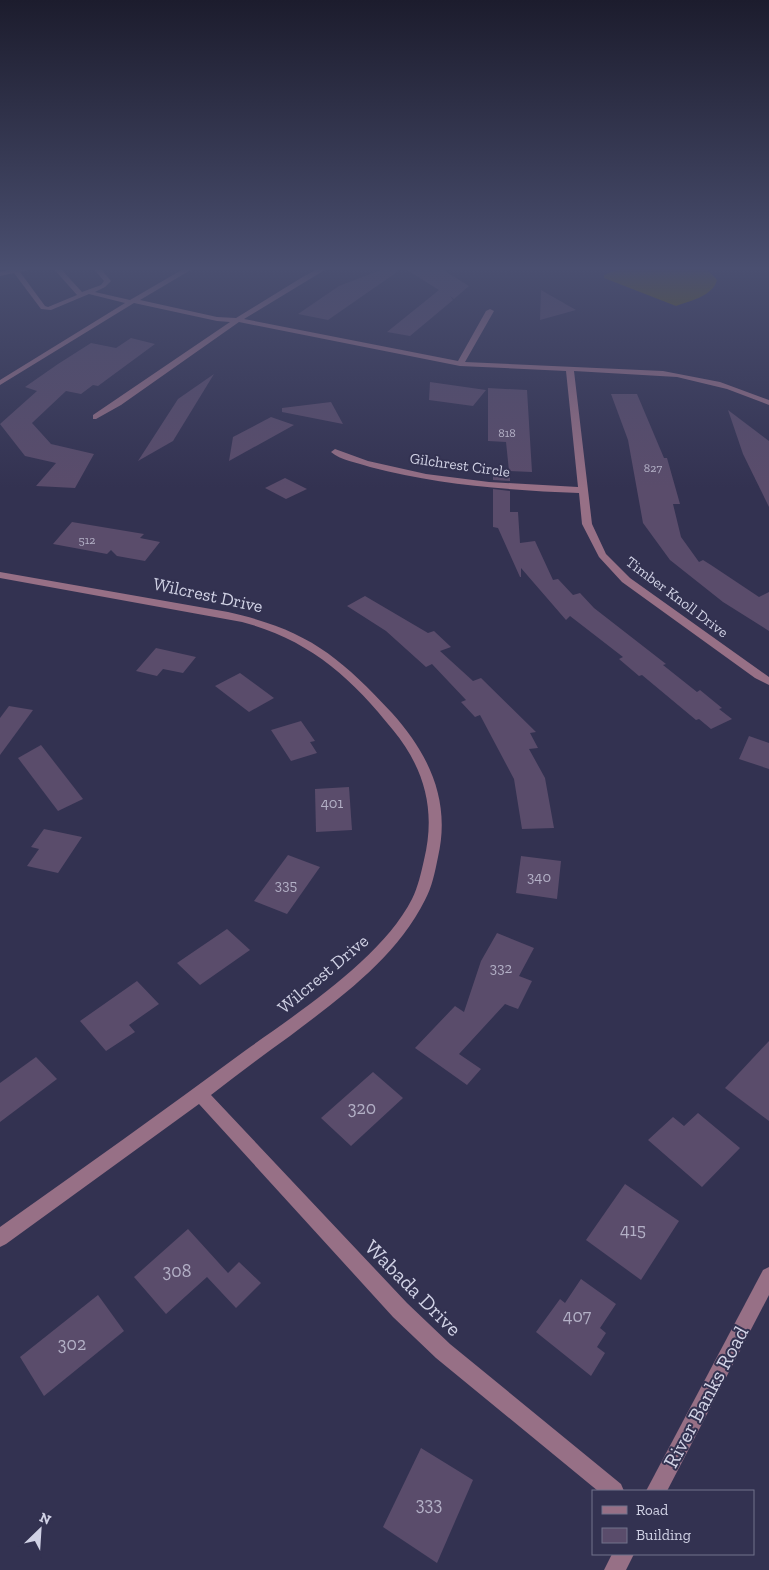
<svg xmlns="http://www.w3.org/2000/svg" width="769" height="1570" viewBox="0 0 769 1570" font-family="'Zilla Slab',serif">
  <rect width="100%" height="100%" fill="#333251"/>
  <!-- green -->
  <path fill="#686000" d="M622,268H706L717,280C713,296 690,301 676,306L604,278V275Z"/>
  <!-- building -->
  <g fill="#5a4c6b">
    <polygon points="386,268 396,268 397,272 328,320 298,314 339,286"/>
    <polygon points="404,268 440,268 469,286 454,299 450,296 453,300 410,336 387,332 439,290"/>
    <polygon points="541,290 576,310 540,320"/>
    <polygon points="131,338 155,344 98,386 93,385 81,394 66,391 32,423 51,444 94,454 75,488 36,486 56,463 25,456 0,424 37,391 25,387 58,364 91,343 116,348"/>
    <polygon points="214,374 173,441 138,461 178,399"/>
    <polygon points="430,382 486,390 473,406 429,400"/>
    <polygon points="488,388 527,390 532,472 509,471 506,442 488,441"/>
    <polygon points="611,394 637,394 664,458 667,458 680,504 673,504 681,537 699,562 703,560 711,565 759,597 769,592 769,631 723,602 670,560 643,523 628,440"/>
    <polygon points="331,402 343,424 282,412 282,408"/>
    <polygon points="728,410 769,441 769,507 743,454"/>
    <polygon points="271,417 294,425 229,461 233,437"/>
    <polygon points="493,473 510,473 510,481 493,480"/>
    <polygon points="285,478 307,489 286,499 265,488"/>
    <polygon points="493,489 510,491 510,512 518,512 520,543 535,541 553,580 558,579 573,595 580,593 594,608 666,664 663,665 697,692 700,690 722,708 719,709 732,719 711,729 699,719 696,720 642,675 639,676 619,659 623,657 570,616 566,620 521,568 521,577 520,577 498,528 493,527"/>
    <polygon points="72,522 144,534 140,538 160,542 145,561 117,556 111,550 107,554 53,544"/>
    <polygon points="365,596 428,633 434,631 451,647 440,651 473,681 481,678 536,732 530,733 538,748 529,749 545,778 554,828 522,829 514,779 480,715 475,717 461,702 466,700 432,664 426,667 386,631 347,606"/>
    <polygon points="156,648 196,657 183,673 163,669 157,676 136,671"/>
    <polygon points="240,673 274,698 249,712 215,686"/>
    <polygon points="9,706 33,710 0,755 0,718"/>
    <polygon points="301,721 315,741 310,742 317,753 291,761 271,730"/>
    <polygon points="749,736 769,743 769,769 739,759"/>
    <polygon points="41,745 83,799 58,811 18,758"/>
    <polygon points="349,787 352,830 316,832 315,789"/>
    <polygon points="44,829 82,837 58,873 27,866 39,849 31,847"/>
    <polygon points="288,855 320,867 287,914 254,901"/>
    <polygon points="521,856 561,861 557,899 516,893"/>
    <polygon points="227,929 250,950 200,985 177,963"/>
    <polygon points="497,933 534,948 519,976 532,981 518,1009 505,1004 459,1054 481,1069 467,1085 415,1048 455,1006 464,1012 481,961"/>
    <polygon points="137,981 159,1004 129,1025 135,1032 106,1051 80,1021"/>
    <polygon points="769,1041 769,1121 725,1088"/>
    <polygon points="36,1057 57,1079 0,1122 0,1083"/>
    <polygon points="373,1072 403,1098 351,1146 321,1118"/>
    <polygon points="698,1113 740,1148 702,1187 648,1140 673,1117 684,1126"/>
    <polygon points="625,1184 679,1221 641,1280 586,1240"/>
    <polygon points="188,1229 228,1273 239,1262 261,1283 236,1308 207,1277 166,1314 134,1277"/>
    <polygon points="581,1279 616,1304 600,1328 606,1333 597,1347 605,1353 591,1376 536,1332 560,1299 565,1303"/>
    <polygon points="98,1295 124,1331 44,1396 20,1357"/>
    <polygon points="421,1448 473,1480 437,1563 383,1527"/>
  </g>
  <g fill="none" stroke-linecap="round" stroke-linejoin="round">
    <!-- minor -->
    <g fill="#977086" fill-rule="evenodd">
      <path d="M20,268H36L20,272L45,306L48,307L77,295L53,268H60L82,292L101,285L104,281L93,268H100L111,281L105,287L95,292L130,300L185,268H194L140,300L217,317L236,318L301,278L319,268H328L244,319L458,361L486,311L490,309L494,311L465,362L663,371L720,382L769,400V405L727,389L677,377L574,371L592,524L606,554L630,578L769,677V685L755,678L622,582L599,557L582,524L579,493C508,490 438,485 370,467C358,463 340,460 331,452L335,449L368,461L426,474L489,482L578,487L566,371L460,366L239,322L121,405L96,419H93V415L230,322L217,321L134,303L0,385V380L125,303L89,294L51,310L41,309L14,273L0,276V272Z"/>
      <path d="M0,572L228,612C307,630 338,655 392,713C429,754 451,801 438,857C435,872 432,887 425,900C396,958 340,998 290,1036C263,1055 237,1075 211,1095L407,1303L450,1344L621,1484L624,1491H598L436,1358L393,1317L199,1104L6,1244L0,1247V1227C82,1169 165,1110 246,1050C299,1012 382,958 412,899C418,887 421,873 424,860C436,811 425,769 393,730C351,677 308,639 242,622L0,578Z"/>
      <polygon points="769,1267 769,1295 667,1491 646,1491 763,1270"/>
      <polygon points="612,1554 634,1554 626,1570 604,1570"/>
    </g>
  </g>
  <!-- sky -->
  <linearGradient id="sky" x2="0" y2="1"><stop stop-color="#1c1c2d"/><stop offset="0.55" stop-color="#4a4f70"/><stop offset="1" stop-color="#4a4f70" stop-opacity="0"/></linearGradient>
  <rect width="769" height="488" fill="url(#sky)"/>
  <g text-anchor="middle" stroke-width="4" stroke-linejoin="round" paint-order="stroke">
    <!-- far-number labels -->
    <g font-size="12" fill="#b3b0c6">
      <text x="507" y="437">818</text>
      <text x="653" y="472">827</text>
      <text x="87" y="544">512</text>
    </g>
    <!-- far-street labels -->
    <g font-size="15" fill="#d1d2e5" stroke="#333251">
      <text transform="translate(460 465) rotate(8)" y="5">Gilchrest Circle</text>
      <text transform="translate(677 597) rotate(37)" y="5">Timber Knoll Drive</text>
    </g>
    <!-- number labels -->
    <g font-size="15" fill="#b3b0c6">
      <text x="332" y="808">401</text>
      <text x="539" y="882">340</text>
      <text x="286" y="890">335</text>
      <text x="501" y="973">332</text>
    </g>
    <!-- street labels -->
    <g font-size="18" fill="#d1d2e5" stroke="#333251">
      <text transform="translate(208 595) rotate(12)" y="6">Wilcrest Drive</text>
      <text transform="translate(323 974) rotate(-40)" y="6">Wilcrest Drive</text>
    </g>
    <!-- near-number labels -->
    <g font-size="18" fill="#b3b0c6">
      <text x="362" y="1114">320</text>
      <text x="633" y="1236">415</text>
      <text x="177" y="1277">308</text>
      <text x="577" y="1322">407</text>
      <text x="72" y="1350">302</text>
      <text x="429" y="1510">333</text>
    </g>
    <!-- near-street labels -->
    <g font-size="21" fill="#d1d2e5" stroke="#333251">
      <text transform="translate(413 1288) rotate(45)" y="7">Wabada Drive</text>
      <text transform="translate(706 1397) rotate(-62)" y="7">River Banks Road</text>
    </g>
  </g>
  <!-- legend -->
  <rect x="592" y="1490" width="162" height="65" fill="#333251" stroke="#72728c"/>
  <rect x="602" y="1506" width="25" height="8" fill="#977086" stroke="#72728c"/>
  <text x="636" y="1515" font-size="15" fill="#d1d2e5">Road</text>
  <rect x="602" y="1528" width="25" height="15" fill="#5a4c6b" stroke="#72728c"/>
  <text x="636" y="1540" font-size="15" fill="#d1d2e5">Building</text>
  <!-- north arrow -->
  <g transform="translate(40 1530) rotate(25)" stroke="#333251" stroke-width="4" paint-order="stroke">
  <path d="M0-4L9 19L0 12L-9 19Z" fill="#d1d2e5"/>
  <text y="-8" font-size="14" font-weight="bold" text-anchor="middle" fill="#d1d2e5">N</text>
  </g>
</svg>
